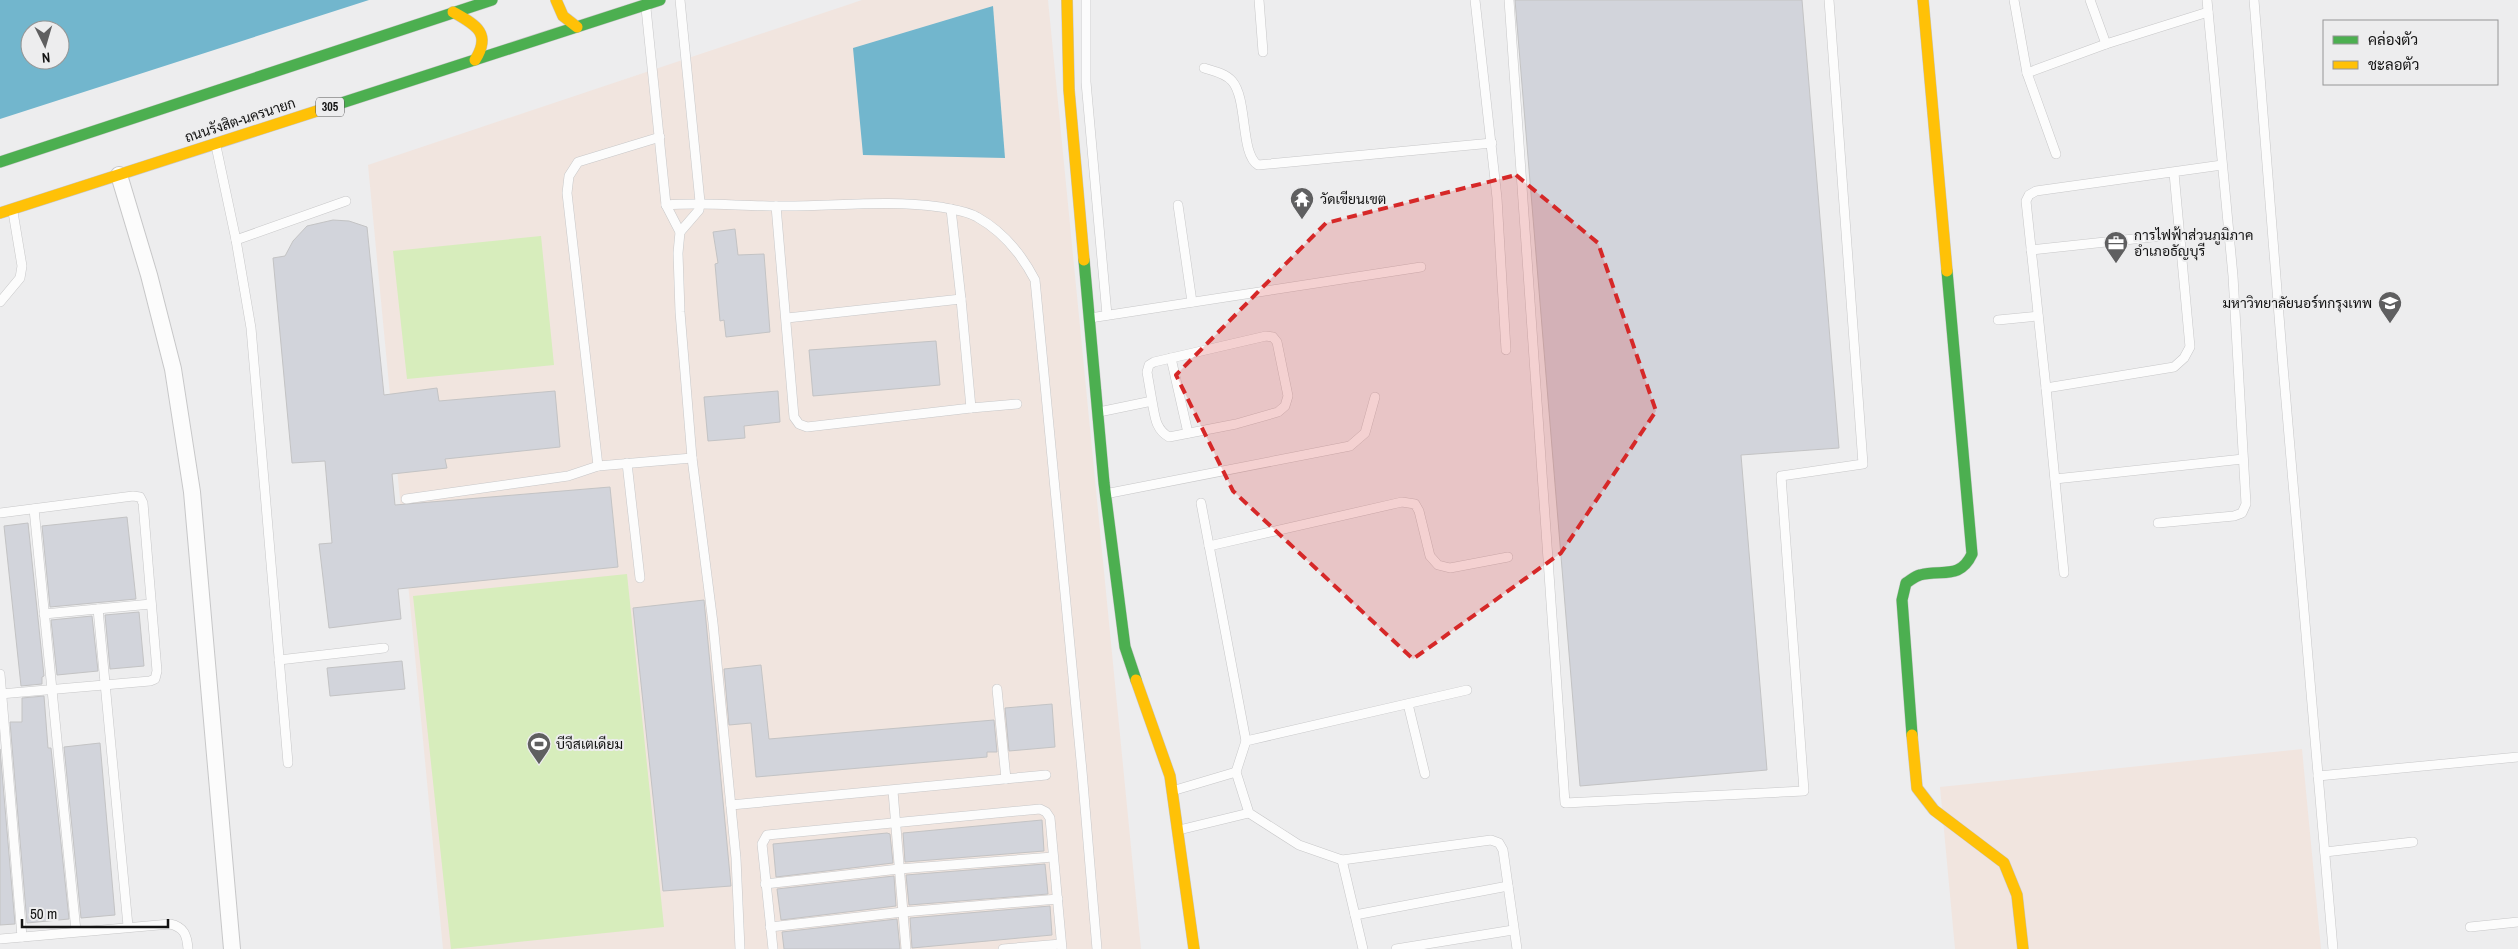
<svg xmlns="http://www.w3.org/2000/svg" width="2518" height="949" viewBox="0 0 2518 949" font-family="'Archivo Narrow',Sarabun,sans-serif">
<rect width="100%" height="100%" fill="#ededee"/>
<!-- industrial -->
<g fill="#f1e5df">
<path d="M862,0H1048L1141,949H443L368,165Z"/>
<path d="M2302,749L2321,949H1955L1940,787Z"/>
</g>
<!-- green -->
<g fill="#d7edbc">
<path d="M541,236L554,365L407,379L393,251Z"/>
<path d="M627,574L664,927L451,949L413,596Z"/>
</g>
<!-- water -->
<g fill="#72b6cd" fill-rule="evenodd">
<path d="M0,0H369L0,119ZM30,30H60V60H30Z"/>
<path d="M993,6L1005,158L863,155L853,48Z"/>
</g>
<!-- building -->
<g fill="#d2d4db" stroke="#c3c3c4">
<path d="M1515,0H1802L1839,448L1741,455L1767,770L1580,786Z"/>
<path d="M333,220L349,221L367,227L384,395L437,388L439,401L555,391L560,447L445,459L447,468L392,474L395,505L610,487L618,567L398,589L401,619L329,628L319,544L332,543L325,461L292,463L273,258L285,256L293,241L307,226Z"/>
<path d="M735,229L738,255L764,254L770,332L726,337L724,320L720,321L715,264L718,263L713,232Z"/>
<path d="M936,341L940,385L813,396L809,350Z"/>
<path d="M778,391L780,422L744,426L745,438L708,441L704,397Z"/>
<path d="M127,517L136,599L50,607L42,526Z"/>
<path d="M28,523L44,676L42,677V684L21,686L4,526Z"/>
<path d="M704,600L731,886L663,891L633,608Z"/>
<path d="M139,612L144,666L110,669L105,615Z"/>
<path d="M92,616L98,671L57,675L51,620Z"/>
<path d="M402,661L405,689L330,696L327,668Z"/>
<path d="M761,665L769,739L994,720L997,752H987V757L756,777L751,723L729,725L724,669Z"/>
<path d="M44,696L48,748H51L69,919L27,923L10,722H22V698Z"/>
<path d="M1052,704L1055,747L1009,751L1005,708Z"/>
<path d="M100,743L115,915L81,918L64,747Z"/>
<path d="M0,749L15,924L0,925Z"/>
<path d="M1042,820L1044,851L905,862L903,833Z"/>
<path d="M887,833L890,834L893,863L776,877L773,844Z"/>
<path d="M1045,864L1048,894L909,905L906,875Z"/>
<path d="M894,876L896,906L781,920L777,889Z"/>
<path d="M1050,906L1052,935L912,948L910,918Z"/>
<path d="M897,919L900,949H784L782,932Z"/>
</g>
<g fill="none" stroke-linecap="round" stroke-linejoin="round">
<!-- lane casing -->
<g stroke="#c7c7c8" stroke-width="10">
<g id="lane">
<path d="M1086,0V82L1107,315"/>
<path d="M1259,0L1263,52"/>
<path d="M1475,0L1497,198L1506,350"/>
<path d="M1509,0L1565,803L1804,791L1781,476L1863,464L1829,0"/>
<path d="M2014,0L2027,73L2056,154"/>
<path d="M2090,0L2106,44L2208,12"/>
<path d="M2254,0L2283,366L2333,949"/>
<path d="M646,8L666,205L680,232L678,253L680,312L692,458L713,623L736,858L740,949"/>
<path d="M1204,68C1213,71 1225,73 1232,81C1248,99 1240,154 1258,165L1492,143"/>
<path d="M2027,73L2106,44"/>
<path d="M216,146L236,240L251,328L288,763"/>
<path d="M2174,173L2190,347L2184,358L2174,367L2046,388L2026,201L2029,195L2036,191L2222,165"/>
<path d="M666,205C705,202 738,206 776,206C832,207 885,199 940,207C951,209 967,211 977,217C1002,231 1022,255 1035,280L1082,771L1097,949"/>
<path d="M1178,205L1192,302"/>
<path d="M776,206L794,417L799,424L807,427L971,408L961,299"/>
<path d="M680,232L699,210L700,202L680,0"/>
<path d="M236,240L346,201"/>
<path d="M2031,250L2180,234"/>
<path d="M0,302L20,278L22,266L13,212"/>
<path d="M787,318L961,299L951,209"/>
<path d="M1090,318L1421,267"/>
<path d="M1998,320L2038,316"/>
<path d="M1171,358L1188,433"/>
<path d="M2046,388L2064,573"/>
<path d="M971,408L1017,404"/>
<path d="M1099,412L1152,401L1147,372L1149,365L1154,362L1266,336L1273,337L1277,342L1288,396L1285,406L1278,412L1236,424L1169,437C1155,429 1155,416 1152,401"/>
<path d="M627,463L640,578"/>
<path d="M598,466L692,458"/>
<path d="M2055,479L2243,459"/>
<path d="M1105,494L1350,446L1365,433L1375,397"/>
<path d="M406,499L568,476L598,466L567,193L569,176L578,162L660,137"/>
<path d="M1201,503L1246,741"/>
<path d="M34,509L76,931"/>
<path d="M0,513L133,496L140,497L143,503L157,671L155,679L150,681L0,694"/>
<path d="M2158,523L2234,516L2242,513L2246,504L2233,276L2207,0"/>
<path d="M1209,546L1402,502L1415,504L1419,511L1430,556L1438,565L1450,568L1508,557"/>
<path d="M98,609L128,926"/>
<path d="M44,614L151,604"/>
<path d="M279,660L384,648"/>
<path d="M0,674L22,937"/>
<path d="M997,689L1006,779"/>
<path d="M1467,690L1246,741L1236,772L1249,813L1299,845L1342,860L1491,840L1499,843L1503,850L1517,949"/>
<path d="M1408,704L1425,774"/>
<path d="M2318,776L2518,757"/>
<path d="M893,791L906,949"/>
<path d="M1172,791L1236,772"/>
<path d="M731,805L1046,775"/>
<path d="M1179,830L1249,813"/>
<path d="M2325,852L2413,842"/>
<path d="M1342,860L1363,949"/>
<path d="M765,884L899,869L1053,857"/>
<path d="M1355,915L1508,886"/>
<path d="M770,927L903,912L1058,899"/>
<path d="M2470,927L2518,922"/>
<path d="M0,939L170,924C184,927 187,935 188,949"/>
<path d="M773,949L762,844L767,835L1040,809L1046,812L1050,818L1062,949"/>
<path d="M1003,949L1061,944"/>
<path d="M1396,949L1513,930"/>
</g>
</g>
<!-- street casing -->
<g stroke="#c7c7c8" stroke-width="18">
<path id="street" d="M119,175L149,275L173,369L192,492L232,949"/>
</g>
<!-- fast casing -->
<g stroke="#c7c7c8" stroke-width="12">
<g id="fast">
<path d="M323,109L660,0"/>
<path d="M0,162L492,0"/>
<path d="M1084,260L1104,483L1125,647L1136,680"/>
<path d="M1912,735L1902,600L1906,583C1911,580 1915,576 1920,575C1942,569 1960,580 1972,554L1947,271"/>
</g>
</g>
<!-- slow casing -->
<g stroke="#c7c7c8" stroke-width="12">
<g id="slow">
<path d="M556,0L563,16L577,27"/>
<path d="M1067,0L1069,90L1084,260"/>
<path d="M1923,0L1947,271"/>
<path d="M453,12C476,25 492,33 475,60"/>
<path d="M0,213L323,109"/>
<path d="M1136,680L1170,776L1194,949"/>
<path d="M1912,735L1917,788L1934,810L2004,863L2017,895L2023,949"/>
</g>
</g>
<!-- lane -->
<use href="#lane" stroke="#fcfcfc" stroke-width="9"/>
<!-- street -->
<use href="#street" stroke="#fcfcfc" stroke-width="16"/>
<!-- fast -->
<use href="#fast" stroke="#4caf50" stroke-width="11"/>
<!-- slow -->
<use href="#slow" stroke="#ffc107" stroke-width="11"/>
</g>
<!-- marked area -->
<path fill="#d62828" fill-opacity="0.2" stroke="#d62828" stroke-width="4" stroke-dasharray="10 6" stroke-linejoin="round" d="M1516,175L1598,243L1656,411L1561,553L1413,659L1233,491L1176,375L1326,223Z"/>
<!-- icons -->
<defs>
<g id="temple-pin" transform="scale(1.25)"><path d="M0 17L-7.5 6A9.5 9.5 0 1 1 7.5 6Z" fill="#5f5f60" stroke="#ededee"/><path d="M0-6L5-2H3V0L6.5 2.5H4V6H1.5V3h-3V6H-4V2.5H-6.5L-3 0V-2H-5Z" fill="#fff"/></g>
<g id="office-pin" transform="scale(1.25)"><path d="M0 17L-7.5 6A9.5 9.5 0 1 1 7.5 6Z" fill="#5f5f60" stroke="#ededee"/><path d="M-6-3h4V-5.5h4V-3h4V5H-6ZM-1-4.5V-3h2v-1.5ZM-6 0V1H6V0Z" fill="#fff"/></g>
<g id="university-pin" transform="scale(1.25)"><path d="M0 17L-7.5 6A9.5 9.5 0 1 1 7.5 6Z" fill="#5f5f60" stroke="#ededee"/><path d="M0-5L7-2L0 1L-7-2ZM-4 1L0 2.5L4 1V4Q0 6-4 4Z" fill="#fff"/></g>
<g id="stadium-pin" transform="scale(1.25)"><path d="M0 17L-7.5 6A9.5 9.5 0 1 1 7.5 6Z" fill="#5f5f60" stroke="#ededee"/><path d="M0-5a6.5 5 0 1 0 0 10a6.5 5 0 1 0 0-10ZM-3.5-1.8h7v3.6h-7Z" fill="#fff"/></g>
</defs>
<g fill-rule="evenodd">
<use href="#temple-pin" x="1302" y="199"/>
<use href="#office-pin" x="2116" y="243"/>
<use href="#university-pin" x="2390" y="303"/>
<use href="#stadium-pin" x="539" y="744"/>
</g>
<g text-anchor="middle" stroke-width="4" stroke-linejoin="round" paint-order="stroke">
<!-- shield labels -->
<rect fill="#ededee" stroke="#545455" stroke-width="1" x="316" y="97.5" width="28" height="19" rx="4"/>
<g font-size="12" font-weight="bold" fill="#131313">
<text x="330" y="111">305</text>
</g>
<!-- street labels -->
<g font-size="14" fill="#131313" stroke="#ededee">
<text transform="translate(240 120) rotate(-18)" y="5">ถนนรังสิต-นครนายก</text>
</g>
<!-- poi labels -->
<g font-size="14" fill="#131313" stroke="#ededee" text-anchor="start">
<text x="1320" y="204">วัดเขียนเขต</text>
<text x="2134" y="240">การไฟฟ้าส่วนภูมิภาค<tspan x="2134" dy="16">อำเภอธัญบุรี</tspan></text>
<text x="2372" y="308" text-anchor="end">มหาวิทยาลัยนอร์ทกรุงเทพ</text>
<text x="556" y="749">บีจีสเตเดียม</text>
</g>
</g>
<!-- legend -->
<rect x="2323" y="20" width="175" height="65" fill="#ededee" stroke="#969696"/>
<rect x="2333" y="36" width="25" height="8" fill="#4caf50" stroke="#969696"/>
<text x="2368" y="45" font-size="15" fill="#131313">คล่องตัว</text>
<rect x="2333" y="61" width="25" height="8" fill="#ffc107" stroke="#969696"/>
<text x="2368" y="70" font-size="15" fill="#131313">ชะลอตัว</text>
<!-- north arrow -->
<g transform="translate(45 45) rotate(175)"><circle r="24" fill="#ededee" stroke="#969696"/>
<path d="M0-4L9 19L0 12L-9 19Z" fill="#5f5f60"/>
<text y="-8" font-size="14" font-weight="bold" text-anchor="middle" fill="#131313">N</text>
</g>
<!-- scale -->
<path d="M22 919v8h146v-8" fill="none" stroke="#131313" stroke-width="2.5"/>
<text x="30" y="919" font-size="15" fill="#131313" stroke="#ededee" stroke-width="4" paint-order="stroke">50 m</text>
</svg>
